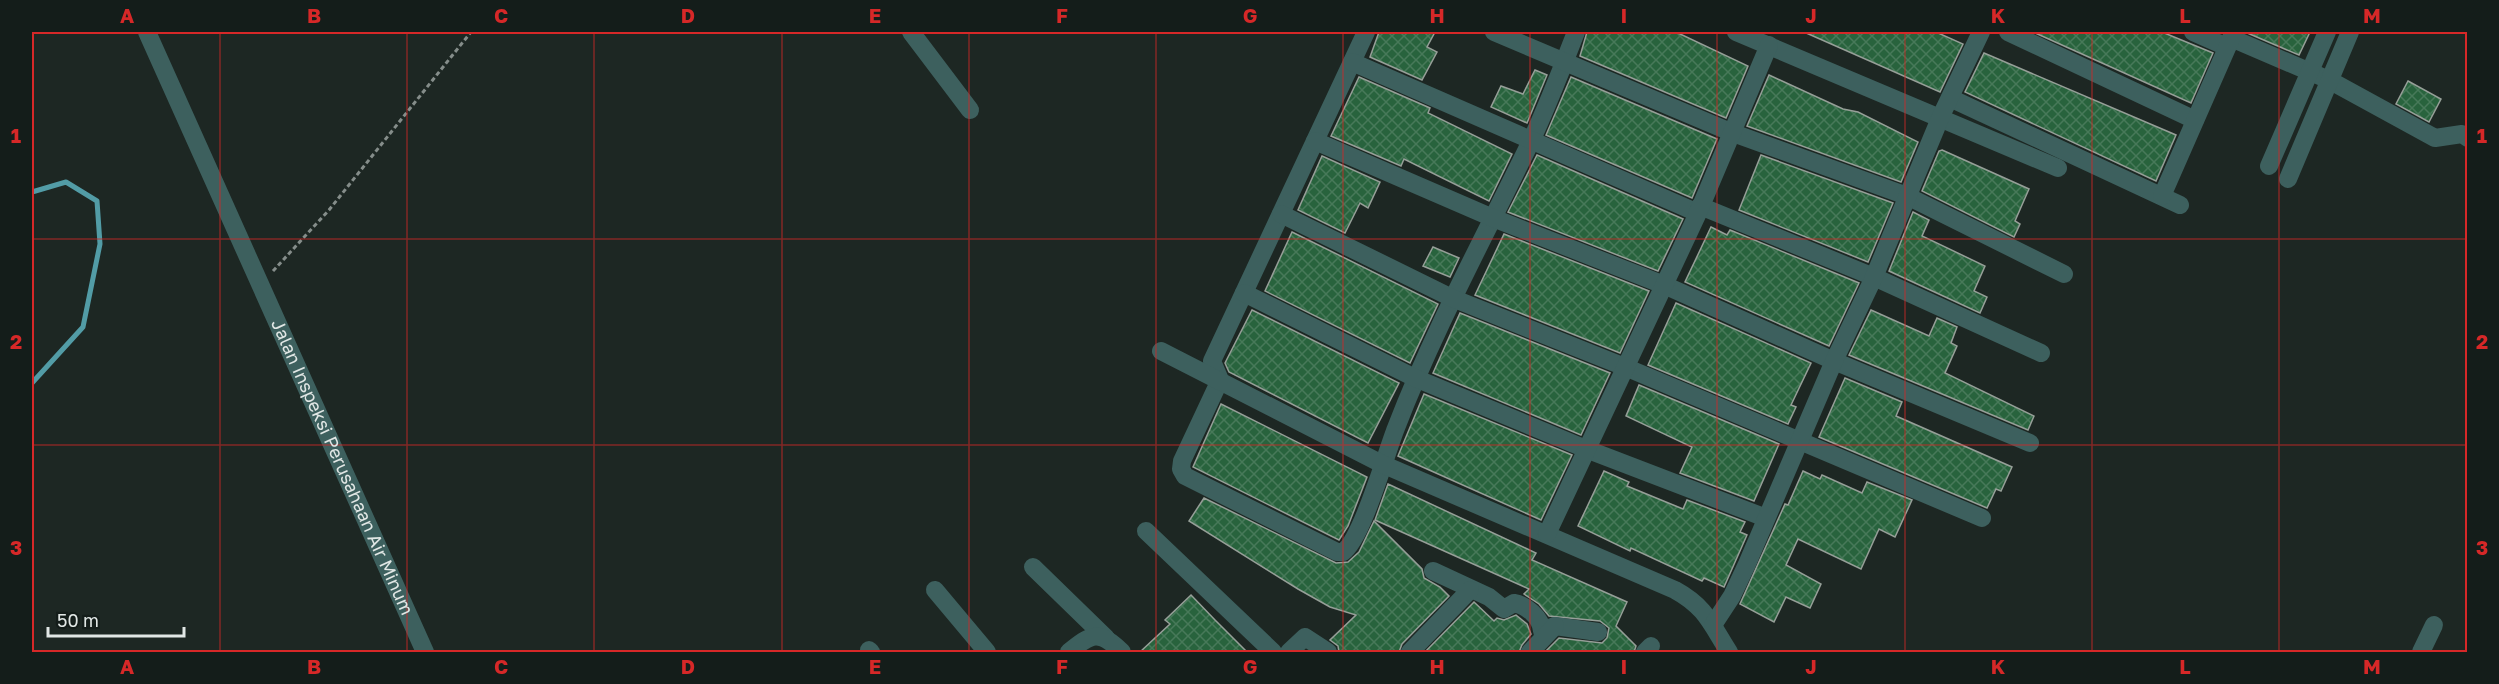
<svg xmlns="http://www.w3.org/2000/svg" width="2499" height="684" viewBox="0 0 2499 684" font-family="'Golos Text',sans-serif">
<defs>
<pattern id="building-cross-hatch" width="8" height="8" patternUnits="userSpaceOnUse" patternTransform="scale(1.5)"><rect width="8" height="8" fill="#28633d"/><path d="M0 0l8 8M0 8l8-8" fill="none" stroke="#477959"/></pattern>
</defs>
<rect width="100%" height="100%" fill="#1d2723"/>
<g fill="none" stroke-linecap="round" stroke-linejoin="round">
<!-- stream -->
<path stroke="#529ca6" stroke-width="5" d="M32,192L66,182L97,201L100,244L83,327L32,383"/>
</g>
<!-- building -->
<g fill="url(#building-cross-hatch)" stroke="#969f98" stroke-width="1.5">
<path d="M1379,32H1435L1427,47L1437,52L1422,80L1370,57Z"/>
<path d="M1587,32H1676L1748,66L1726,118L1580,56Z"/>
<path d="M1804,32H1936L1963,44L1940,92Z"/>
<path d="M2033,32H2162L2213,53L2191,103Z"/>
<path d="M2245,32H2310L2299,55Z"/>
<path d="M1984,53L2176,135L2156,181L1965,92Z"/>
<path d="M1535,70L1547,75L1527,123L1491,107L1501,86L1523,94Z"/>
<path d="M1769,75L1843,109L1858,112L1918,142L1901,182L1747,126Z"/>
<path d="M1359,77L1430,108L1428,113L1512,154L1489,201L1404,159L1401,166L1331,136Z"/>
<path d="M1571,77L1717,139L1692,198L1546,135Z"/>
<path d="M2408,81L2441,99L2429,122L2396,104Z"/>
<path d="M1942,150L2029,189L2015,221L2020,224L2014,237L1922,191L1939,151Z"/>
<path d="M1537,155L1683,219L1658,271L1508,212Z"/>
<path d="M1761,155L1893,203L1868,262L1739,210Z"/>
<path d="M1322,156L1380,182L1368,208L1360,203L1345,233L1298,210Z"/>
<path d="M1913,212L1929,220L1922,236L1985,266L1974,291L1987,297L1980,313L1889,271Z"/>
<path d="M1711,227L1727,235L1730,230L1859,283L1829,346L1685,282Z"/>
<path d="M1292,232L1438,304L1410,363L1265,291Z"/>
<path d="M1504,234L1649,291L1620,353L1475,295Z"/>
<path d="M1433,247L1459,258L1450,277L1423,266Z"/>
<path d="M1676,303L1811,363L1791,405L1796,407L1788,424L1648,365Z"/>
<path d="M1252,310L1399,383L1368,443L1229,372L1225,363Z"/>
<path d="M1871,310L1929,336L1937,318L1957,327L1951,343L1957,346L1945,373L2034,416L2028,430L1849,355Z"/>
<path d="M1460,313L1610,373L1581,435L1433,373Z"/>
<path d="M1845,378L1902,402L1896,416L2012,467L2001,491L1996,489L1987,508L1819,437Z"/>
<path d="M1639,385L1779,444L1754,501L1680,473L1692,447L1626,416Z"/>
<path d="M1424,394L1572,455L1541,520L1398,456Z"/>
<path d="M1221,404L1367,477L1348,526L1339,540L1193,467Z"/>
<path d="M1604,471L1629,482L1627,486L1683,509L1687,500L1745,522L1740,532L1747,535L1724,587L1704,578L1702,581L1631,548L1630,551L1578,526Z"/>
<path d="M1803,471L1820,479L1822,475L1862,493L1867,482L1912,500L1895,537L1879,529L1861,569L1798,539L1786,565L1821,584L1810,608L1786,597L1774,622L1740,604L1785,504L1788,505Z"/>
<path d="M1388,484L1536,553L1532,560L1627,602L1616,626L1636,646L1634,652H1545L1559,638L1602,643L1607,638L1609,628L1600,621L1549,616L1539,604L1524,594L1529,589L1375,520Z"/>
<path d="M1204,498L1336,563L1348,562L1359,552L1374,521L1422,569L1424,578L1440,587L1449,596L1402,644L1399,652H1339L1338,646L1330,640L1356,615L1330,607L1298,589L1189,521Z"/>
<path d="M1191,595L1215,620L1247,652H1140L1170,624L1165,620Z"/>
<path d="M1474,602L1494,621L1497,618L1504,620L1516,615L1527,624L1531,634L1522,645L1519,652H1425Z"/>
</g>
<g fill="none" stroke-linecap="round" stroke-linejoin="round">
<!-- path -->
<path stroke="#858d8a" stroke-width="3" stroke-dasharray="4.5 3" stroke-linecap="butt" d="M273,271L329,210L471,32"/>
<!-- minor -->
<g stroke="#3d605e" stroke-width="18">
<path id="s1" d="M147,32L425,652"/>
<path d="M911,32L970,110"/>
<path d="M1366,32L1212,361L1220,380L1182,461L1181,469L1185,476L1337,552H1343C1362,539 1386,453 1396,428C1434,329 1485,236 1531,141C1548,105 1562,68 1576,32"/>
<path d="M1494,32L1733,133L1907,196L2064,274"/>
<path d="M1736,32L2058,168"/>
<path d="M2008,32L2195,120"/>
<path d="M2193,32L2227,47"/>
<path d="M2231,38L2329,80L2435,138L2462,134L2468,138"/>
<path d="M1352,62L1698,213"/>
<path d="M1950,98L2180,205"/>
<path d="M1315,141L1493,218L1664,285L1834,361L2030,443"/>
<path d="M2269,166L2327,32"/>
<path d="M2288,179L2350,32"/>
<path d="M2162,196L2234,32"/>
<path d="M1700,206L1874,277L2041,353"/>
<path d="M1281,214L1452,298L1625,367L1982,518"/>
<path d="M1244,293L1415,378L1586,449L1766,518"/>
<path d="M1161,351L1382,464L1675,590C1706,607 1711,624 1729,652"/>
<path d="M1146,531L1273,652"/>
<path d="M1547,534L1698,213L1769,45"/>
<path d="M1033,567L1106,638"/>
<path d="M1433,571L1489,597L1504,609L1514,603C1526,605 1541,617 1542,631L1555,626L1598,632"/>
<path d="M935,590L987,652"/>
<path d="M1713,625L1732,596L1747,564L1834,361L1874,277L1941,116L1981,32"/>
<path d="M869,650L871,652"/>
<path d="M1069,652C1092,633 1099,630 1122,652"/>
<path d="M1289,652L1305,637L1328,652"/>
<path d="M1410,652L1470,590"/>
<path d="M1530,652L1555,626"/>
<path d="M1645,652L1651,646"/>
<path d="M2421,652L2434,625"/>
</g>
</g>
<!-- grid -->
<path fill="none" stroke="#d62828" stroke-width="1.5" stroke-opacity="0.55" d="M220,32V652M407,32V652M594,32V652M782,32V652M969,32V652M1156,32V652M1343,32V652M1530,32V652M1717,32V652M1905,32V652M2092,32V652M2279,32V652M32,239H2468M32,445H2468"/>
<g text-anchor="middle" stroke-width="5" stroke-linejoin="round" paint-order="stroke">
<!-- street labels -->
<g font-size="18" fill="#e1e7e5" stroke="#141d1a">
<text dy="6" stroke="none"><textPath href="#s1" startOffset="477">Jalan Inspeksi Perusahaan Air Minum</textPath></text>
</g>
</g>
<!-- border -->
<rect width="2499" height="684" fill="none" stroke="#141d1a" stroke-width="66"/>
<!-- scale -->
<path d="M48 627v9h136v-9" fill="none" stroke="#e1e7e5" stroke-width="3"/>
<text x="57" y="627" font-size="18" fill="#e1e7e5" stroke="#141d1a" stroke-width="4.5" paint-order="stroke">50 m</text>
<rect x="33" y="33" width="2433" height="618" fill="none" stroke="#d62828" stroke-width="2"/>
<g font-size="20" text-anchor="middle" font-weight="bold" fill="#d62828">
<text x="127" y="23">A</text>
<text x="314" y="23">B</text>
<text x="501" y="23">C</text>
<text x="688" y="23">D</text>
<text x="875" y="23">E</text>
<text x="1062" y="23">F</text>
<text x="1250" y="23">G</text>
<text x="1437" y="23">H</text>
<text x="1624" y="23">I</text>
<text x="1811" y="23">J</text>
<text x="1998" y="23">K</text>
<text x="2185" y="23">L</text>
<text x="2372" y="23">M</text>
<text x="16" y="143">1</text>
<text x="2482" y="143">1</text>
<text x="16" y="349">2</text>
<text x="2482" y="349">2</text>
<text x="16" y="555">3</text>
<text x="2482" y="555">3</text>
<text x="127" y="674">A</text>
<text x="314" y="674">B</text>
<text x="501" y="674">C</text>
<text x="688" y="674">D</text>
<text x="875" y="674">E</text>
<text x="1062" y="674">F</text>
<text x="1250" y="674">G</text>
<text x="1437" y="674">H</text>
<text x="1624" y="674">I</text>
<text x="1811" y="674">J</text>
<text x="1998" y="674">K</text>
<text x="2185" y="674">L</text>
<text x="2372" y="674">M</text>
</g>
</svg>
